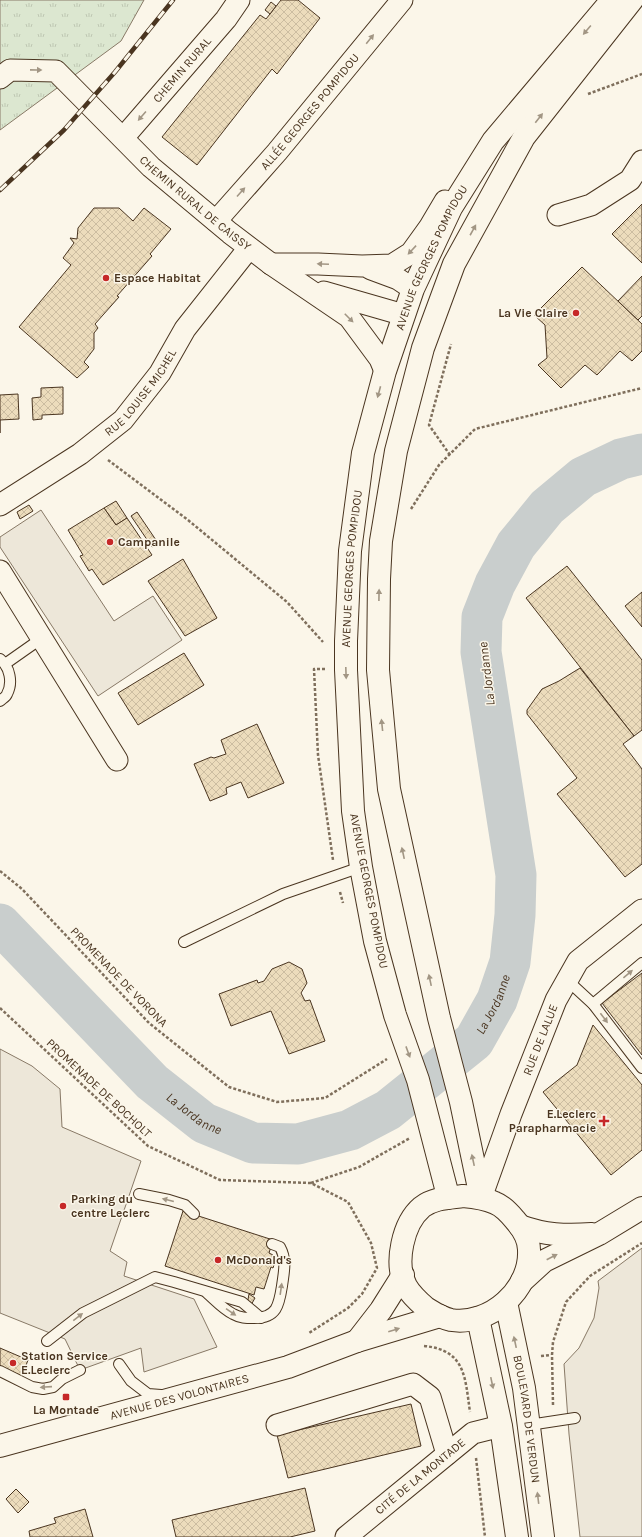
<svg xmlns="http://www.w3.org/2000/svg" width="642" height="1537" viewBox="0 0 642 1537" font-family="Karla,sans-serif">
<defs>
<pattern id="grass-tufts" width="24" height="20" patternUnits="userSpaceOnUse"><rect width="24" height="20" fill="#dce7d0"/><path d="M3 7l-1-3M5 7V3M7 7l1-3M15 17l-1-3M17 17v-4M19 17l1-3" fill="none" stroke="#bec7b2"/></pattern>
<pattern id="building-cross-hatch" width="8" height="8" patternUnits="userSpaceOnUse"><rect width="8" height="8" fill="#ecdcbc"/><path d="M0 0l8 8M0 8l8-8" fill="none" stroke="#ccbda1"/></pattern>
</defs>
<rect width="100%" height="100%" fill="#fbf6e9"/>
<!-- grass -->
<path fill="url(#grass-tufts)" stroke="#887966" d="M0,0H144L121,41L0,130Z"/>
<!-- parking -->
<g fill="#ede7d9" stroke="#887966">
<path d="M41,510L114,621L153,596L182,640L98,696L0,547V537Z"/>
<path d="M0,1049L32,1066L60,1089L62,1127L141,1161L110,1251L127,1262L124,1276L194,1299L217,1347L144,1372L141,1348L80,1370L65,1339L0,1313Z"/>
<path d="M642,1248V1537H580L569,1434L564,1364L579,1348L594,1318L599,1288L598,1281Z"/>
</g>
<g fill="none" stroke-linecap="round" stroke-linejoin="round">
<!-- river -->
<path stroke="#c9cecd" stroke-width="41" id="s1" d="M0,924L152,1082L204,1123L253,1143L298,1144L350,1130L388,1110L474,1041L497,1000L510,962L515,915L516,875L481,652L482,617L495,584L516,545L547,507L583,477L621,459L642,454"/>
</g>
<!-- building -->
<g fill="url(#building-cross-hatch)" stroke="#4a3520">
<path d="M281,0H298L320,18L277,74L272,69L197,165L162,137L260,15L266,19Z"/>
<path d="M271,2L276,6L270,14L265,10Z"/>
<path d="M642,204V263L612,234Z"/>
<path d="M94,208H119L133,221L144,208L171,229L150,254L152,256L117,296L119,297L95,324L98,328L94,333V349L84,362L89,367L77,378L19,327L71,265L63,258L74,243L70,238L77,239L78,228Z"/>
<path d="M582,267L642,324V351L632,361L620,351L597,375L585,365L561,388L538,365L547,358L545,325L534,315Z"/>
<path d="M642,276V316L638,320L618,301Z"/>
<path d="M63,387V414L42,415V419L33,420L32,398L41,397V388Z"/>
<path d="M18,394L19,419L0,420V433V395Z"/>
<path d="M116,501L127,518L116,525L104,508Z"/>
<path d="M29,505L33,511L20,519L17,512Z"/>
<path d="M104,508L116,525L127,518L152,555L103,585L92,569L89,571L80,556L83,555L68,530Z"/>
<path d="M137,512L158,543L152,547L131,516Z"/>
<path d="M183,559L217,618L185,636L148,581Z"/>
<path d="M567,566L642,660V730L634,736L526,598Z"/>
<path d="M642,592V627L625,606Z"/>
<path d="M184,653L204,685L138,725L118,693Z"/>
<path d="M580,668L634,736L623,744L642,769V864L625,877L557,794L577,778L527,714V710L542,689L559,681Z"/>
<path d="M257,724L284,783L248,798L241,782L226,788L227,794L210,801L194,764L211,757L214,758L226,754L221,740Z"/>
<path d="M289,962L302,969L307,983L301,993L305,1001L310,1000L325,1041L289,1054L271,1011L231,1026L219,994L257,980L258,983L264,981L272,969Z"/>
<path d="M642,973V1055L602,1003Z"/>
<path d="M593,1025L642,1085V1150L611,1175L543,1092L577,1065Z"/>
<path d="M183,1211L273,1240L269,1253L273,1255L271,1261L275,1262L273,1268L271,1267L264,1289L256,1287L254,1295L165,1266Z"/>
<path d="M249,1294L255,1298L251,1305H247Z"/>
<path d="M0,1348L28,1360L22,1376L0,1367Z"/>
<path d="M411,1404L421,1446L288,1478L277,1435Z"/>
<path d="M305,1488L315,1531L290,1537H176L172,1520Z"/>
<path d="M16,1489L29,1502L18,1513L6,1499Z"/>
<path d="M85,1509L93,1537H30L29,1531L56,1523L54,1518Z"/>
</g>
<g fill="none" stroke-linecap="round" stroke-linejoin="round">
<!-- lane casing -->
<g stroke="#4a3520" stroke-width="12">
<g id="lane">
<path d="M0,659C10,667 13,683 7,694C6,697 2,699 0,701"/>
<path d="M5,664L42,638"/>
<path d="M184,942L283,894L361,867"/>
<path d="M567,980L593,1004L642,1068"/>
<path d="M593,1004L642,963"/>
<path d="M139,1194L169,1200L185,1205L194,1214"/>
<path d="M207,1293C215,1300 223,1309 233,1314C240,1318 246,1318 254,1318C277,1318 279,1305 282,1286C284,1271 287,1260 280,1247L272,1244"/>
<path d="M47,1341L83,1313L155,1277L174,1282L242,1302L261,1318"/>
<path d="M119,1364L131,1381L148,1394L161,1395"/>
<path d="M0,1371L32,1387L43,1389L53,1387L62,1379L80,1370"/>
<path d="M529,1425L575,1418"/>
</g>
</g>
<!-- street casing -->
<g stroke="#4a3520" stroke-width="23">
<g id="street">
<path id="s2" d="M0,78L10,70L56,71L151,167L230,233L271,264L349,317L380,359L385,371"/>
<path id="s3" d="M123,138L226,19L239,0"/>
<path d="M558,215L591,205L630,180L642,161"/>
<path id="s4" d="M216,221L277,152L402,0"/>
<path d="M271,264H318L362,266L392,265L411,253L429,228L445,201"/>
<path d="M371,269L398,279L413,289"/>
<path d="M324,292L404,315"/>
<path id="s5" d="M0,505L80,454L123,420L160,373L185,329L249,248"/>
<path d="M0,571L117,760"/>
<path id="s6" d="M481,1198L511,1114L556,1000L578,961L642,910"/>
<path d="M277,1425L413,1384L430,1397L447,1454"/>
<path id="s7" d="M346,1537L473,1433L501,1426"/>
</g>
</g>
<!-- secondary casing -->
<g stroke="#4a3520" stroke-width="24">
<g id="secondary">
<path d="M520,1226C545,1235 565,1236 592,1234"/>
<path d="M522,1281L544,1261L599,1234L642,1208"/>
<path d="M357,1341L381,1310L403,1275"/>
<path id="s8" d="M0,1446L288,1367L357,1341L440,1316"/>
</g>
</g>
<!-- primary casing -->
<g stroke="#4a3520" stroke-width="24">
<g id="primary">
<path d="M463,1196C474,1197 485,1198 495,1203C503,1206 510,1214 515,1220C522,1228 529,1239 529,1250C531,1290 490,1326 451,1320C441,1318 434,1313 426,1308C419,1302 411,1295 406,1286C394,1263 403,1223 422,1207C434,1198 449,1198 463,1196Z"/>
<path id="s9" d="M447,1198V1192L440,1165L418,1080L395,1015L375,941L361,867L353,811L346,670V641L350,551L363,453L385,371L413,289L451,208L493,141L612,0"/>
<path d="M481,1198L461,1102L439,1018L389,789L378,670L379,579L381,541L396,451L423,348L454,264L524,137L632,0"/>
<path id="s10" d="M506,1302L524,1388L543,1537"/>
<path d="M478,1318L501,1426L517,1537"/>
</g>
</g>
<!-- path -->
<g stroke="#7f6f5c" stroke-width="2.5" stroke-dasharray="3 2" stroke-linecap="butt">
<path d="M588,94L642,74"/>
<path d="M450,455L429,425L451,344"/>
<path d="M108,460L188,520L287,602L323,642"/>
<path d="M411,509L439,465L475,429L642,388"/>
<path d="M325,669H314L318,755L333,860"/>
<path d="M0,871L22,889L149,1023L229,1087L277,1102L325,1098L387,1059"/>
<path d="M340,892L343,903"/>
<path d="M0,1008L148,1146L220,1180L311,1183L348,1202L371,1243L377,1268L362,1294L348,1308L309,1333"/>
<path d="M311,1183L359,1167L410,1138"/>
<path d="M424,1346C466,1350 465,1378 470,1412"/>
<path d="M541,1356L551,1355"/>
<path d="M553,1405L552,1355L553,1342L566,1302L590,1276L642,1243"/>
<path d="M476,1458L485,1537"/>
</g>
<!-- lane -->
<use href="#lane" stroke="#fbf6e9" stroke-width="10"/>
<!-- street -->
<use href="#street" stroke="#fbf6e9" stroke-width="21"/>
<!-- secondary -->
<use href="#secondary" stroke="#fbf6e9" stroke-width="22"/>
<!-- primary -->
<use href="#primary" stroke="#fbf6e9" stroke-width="22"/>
<!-- rail casing -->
<g stroke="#4a3520" stroke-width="4.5">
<path id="rail" d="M0,190L64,130L115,72L173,0"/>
</g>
<!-- rail -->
<use href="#rail" stroke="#fbf6e9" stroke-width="3" stroke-dasharray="9" stroke-linecap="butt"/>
</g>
<!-- one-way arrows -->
<defs><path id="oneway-solid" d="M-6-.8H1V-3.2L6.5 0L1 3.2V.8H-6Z"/></defs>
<g fill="#a29684">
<use href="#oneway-solid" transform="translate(587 30) rotate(130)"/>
<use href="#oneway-solid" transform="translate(370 39) rotate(-51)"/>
<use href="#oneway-solid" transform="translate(36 70) rotate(1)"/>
<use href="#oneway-solid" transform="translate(142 116) rotate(131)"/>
<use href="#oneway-solid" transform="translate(539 118) rotate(-52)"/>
<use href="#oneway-solid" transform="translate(241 192) rotate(-48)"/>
<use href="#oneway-solid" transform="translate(473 230) rotate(-61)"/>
<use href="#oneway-solid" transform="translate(412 250) rotate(133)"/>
<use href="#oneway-solid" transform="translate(323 264) rotate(-177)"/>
<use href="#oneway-solid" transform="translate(349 318) rotate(45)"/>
<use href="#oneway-solid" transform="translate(379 392) rotate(105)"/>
<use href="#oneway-solid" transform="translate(379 595) rotate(-89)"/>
<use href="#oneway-solid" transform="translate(346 673) rotate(88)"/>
<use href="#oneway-solid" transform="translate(382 725) rotate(-96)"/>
<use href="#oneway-solid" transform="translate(403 853) rotate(-102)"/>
<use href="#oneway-solid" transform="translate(628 974) rotate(-40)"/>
<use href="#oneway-solid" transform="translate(430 980) rotate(-102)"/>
<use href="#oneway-solid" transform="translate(604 1018) rotate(53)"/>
<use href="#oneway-solid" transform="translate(408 1052) rotate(70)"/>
<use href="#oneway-solid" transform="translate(473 1160) rotate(-102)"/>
<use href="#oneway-solid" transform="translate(168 1200) rotate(-166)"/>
<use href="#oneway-solid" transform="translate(552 1257) rotate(-27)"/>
<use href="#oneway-solid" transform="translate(281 1289) rotate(-82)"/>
<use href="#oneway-solid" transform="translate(231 1312) rotate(34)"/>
<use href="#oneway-solid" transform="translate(78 1317) rotate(-38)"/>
<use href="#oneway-solid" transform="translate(394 1330) rotate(-17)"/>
<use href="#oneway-solid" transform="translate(515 1342) rotate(-102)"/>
<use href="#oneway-solid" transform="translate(492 1383) rotate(78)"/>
<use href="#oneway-solid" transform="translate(46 1387) rotate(176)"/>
<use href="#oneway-solid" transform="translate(538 1498) rotate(-97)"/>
</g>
<!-- markers -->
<g fill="#c62828" stroke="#fbf6e9" stroke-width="1.5">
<circle cx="106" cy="278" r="4"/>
<circle cx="576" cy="313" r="4"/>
<circle cx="110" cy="542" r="4"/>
<path d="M602 1115h4v4h4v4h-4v4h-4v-4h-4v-4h4z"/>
<circle cx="63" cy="1206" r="4"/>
<circle cx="218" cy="1260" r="4"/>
<circle cx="13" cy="1363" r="4"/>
<rect x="62" y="1393" width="8" height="8" rx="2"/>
</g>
<g text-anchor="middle" stroke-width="3" stroke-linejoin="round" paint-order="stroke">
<!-- street labels -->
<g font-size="12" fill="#4a3520" stroke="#fbf6e9">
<text dy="4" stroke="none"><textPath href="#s3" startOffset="90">CHEMIN RURAL</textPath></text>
<text dy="4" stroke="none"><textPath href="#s4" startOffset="144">ALLÉE GEORGES POMPIDOU</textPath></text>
<text dy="4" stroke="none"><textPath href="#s2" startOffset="251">CHEMIN RURAL DE CAISSY</textPath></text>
<text dy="4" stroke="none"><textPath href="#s9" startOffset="966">AVENUE GEORGES POMPIDOU</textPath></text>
<text dy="4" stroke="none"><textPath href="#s5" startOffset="182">RUE LOUISE MICHEL</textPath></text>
<text dy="4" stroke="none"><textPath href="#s9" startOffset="642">AVENUE GEORGES POMPIDOU</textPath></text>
<text transform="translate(369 891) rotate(79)" y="4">AVENUE GEORGES POMPIDOU</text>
<text transform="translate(119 977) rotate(46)" y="4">PROMENADE DE VORONA</text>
<text dy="4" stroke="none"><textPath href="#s6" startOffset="169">RUE DE LALUE</textPath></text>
<text transform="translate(99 1088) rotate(43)" y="4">PROMENADE DE BOCHOLT</text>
<text dy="4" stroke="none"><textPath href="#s8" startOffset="186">AVENUE DES VOLONTAIRES</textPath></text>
<text dy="4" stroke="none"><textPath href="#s10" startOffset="119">BOULEVARD DE VERDUN</textPath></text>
<text dy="4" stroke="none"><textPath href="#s7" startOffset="96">CITÉ DE LA MONTADE</textPath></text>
</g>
<!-- poi labels -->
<g font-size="12" font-weight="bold" fill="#4a3520" stroke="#fbf6e9" text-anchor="start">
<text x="114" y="282">Espace Habitat</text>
<text x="568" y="317" text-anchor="end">La Vie Claire</text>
<text x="118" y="546">Campanile</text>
<text x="596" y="1118" text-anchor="end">E.Leclerc<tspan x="596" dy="14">Parapharmacie</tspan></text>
<text x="71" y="1203">Parking du<tspan x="71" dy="14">centre Leclerc</tspan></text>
<text x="226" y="1264">McDonald's</text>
<text x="21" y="1360">Station Service<tspan x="21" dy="14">E.Leclerc</tspan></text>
<text x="66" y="1414" text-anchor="middle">La Montade</text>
</g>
<!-- water labels -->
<g font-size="13" font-style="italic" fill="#4a3520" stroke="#fbf6e9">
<text transform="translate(486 674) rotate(-97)" y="5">La Jordanne</text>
<text dy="5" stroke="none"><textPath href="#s1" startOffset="632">La Jordanne</textPath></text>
<text dy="5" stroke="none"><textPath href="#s1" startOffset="272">La Jordanne</textPath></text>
</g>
</g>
</svg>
